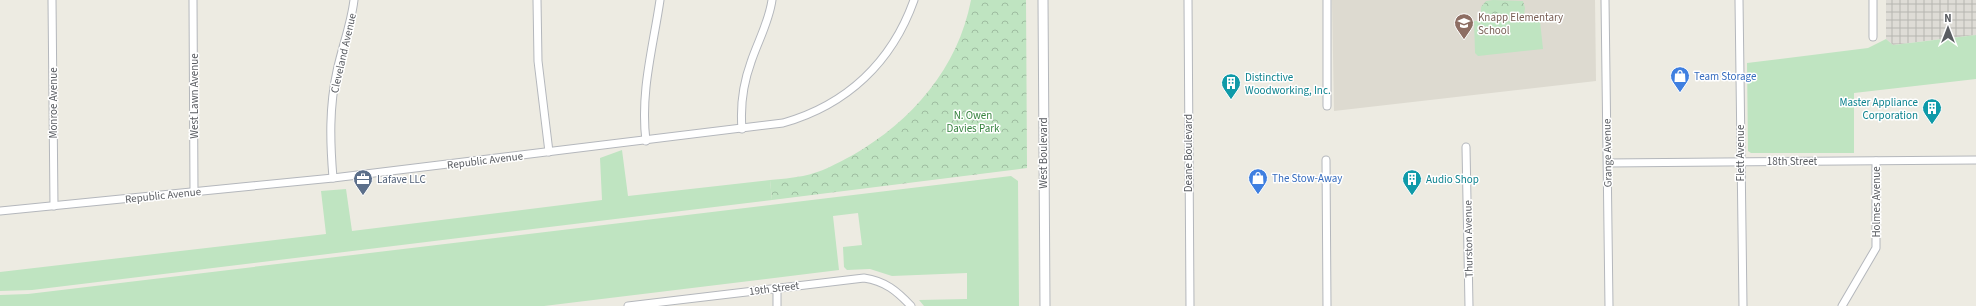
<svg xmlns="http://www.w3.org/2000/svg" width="1976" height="306" viewBox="0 0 1976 306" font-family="'Source Sans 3',sans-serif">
<defs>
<pattern id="industrial-grid" width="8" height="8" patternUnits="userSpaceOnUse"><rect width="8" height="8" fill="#dedcd6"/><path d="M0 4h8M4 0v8" fill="none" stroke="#b7b6b1"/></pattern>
<pattern id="forest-crowns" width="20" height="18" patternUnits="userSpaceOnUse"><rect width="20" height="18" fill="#bfe4c1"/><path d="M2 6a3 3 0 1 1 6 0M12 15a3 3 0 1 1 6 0" fill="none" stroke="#9ebca0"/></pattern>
</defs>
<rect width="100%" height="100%" fill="#edebe2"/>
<!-- industrial -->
<path fill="url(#industrial-grid)" d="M1886,0H1976V35L1893,45L1886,39Z"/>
<!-- education -->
<path fill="#dddad0" d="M1332,0H1595L1596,81L1334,111Z"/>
<!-- grass -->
<g fill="#bfe4c1">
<path d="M1474,21H1540L1543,49L1478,56L1475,53Z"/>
<path d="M1976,35V79L1854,93V153H1751L1748,151L1747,63L1868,48L1886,39L1893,45Z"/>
<path d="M622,150L628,196L770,180L772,200L32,290L0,291V272L326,234L321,191L346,189L352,231L602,200L600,158Z"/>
<path d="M1011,176L1018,181L1019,306H924L919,300L967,299V273L892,276L870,269L847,270L844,267L843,247L862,245L858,213L833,216L839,270L544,306H0V295L28,294Z"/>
</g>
<!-- forest -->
<g fill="url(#forest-crowns)">
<path d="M971,0H1026L1027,168L772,200L770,180C781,179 792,178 803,176C820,173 838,163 853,155C912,121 958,68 971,0Z"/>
<path d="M1493,0L1523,1L1525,8L1524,15L1513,20L1485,16L1481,14V7L1486,1Z"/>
</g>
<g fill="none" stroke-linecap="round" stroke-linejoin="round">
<!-- minor casing -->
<g stroke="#b4b7bc" stroke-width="9">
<g id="minor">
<path d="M52,0L54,206"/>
<path d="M193,0L194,192"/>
<path d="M537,0L538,61L549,152"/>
<path d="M1188,0L1190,306"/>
<path d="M1605,0L1609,306"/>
<path d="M1739,0L1743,306"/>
<path d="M1873,0V37"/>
<path d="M1327,106V0"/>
<path d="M742,129C740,105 743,84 751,62C758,41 769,22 772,0"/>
<path d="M646,141C640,92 653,48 660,0"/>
<path d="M1466,147L1469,306"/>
<path d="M1326,160L1327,306"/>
<path d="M1608,163L1976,160"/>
<path d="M333,178C330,142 329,107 337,71C342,47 351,25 354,0"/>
<path d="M0,211L333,178L783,123C847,105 892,62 914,0"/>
<path d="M777,288V306"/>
<path d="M628,306L864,278C885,281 897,291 911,306"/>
<path d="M1842,306L1876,248V161"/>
</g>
</g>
<!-- tertiary casing -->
<g stroke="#b4b7bc" stroke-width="11">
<path id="tertiary" d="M1043,0L1045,306"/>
</g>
<!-- minor -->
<use href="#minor" stroke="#fff" stroke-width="7"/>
<!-- tertiary -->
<use href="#tertiary" stroke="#fff" stroke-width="9"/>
</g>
<!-- icons -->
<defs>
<g id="school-pin" transform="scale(1)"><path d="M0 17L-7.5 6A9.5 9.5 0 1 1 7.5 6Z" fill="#8d6e63" stroke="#fff"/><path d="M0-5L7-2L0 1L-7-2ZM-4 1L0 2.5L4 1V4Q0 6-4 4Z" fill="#fff"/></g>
<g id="shop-pin" transform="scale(1)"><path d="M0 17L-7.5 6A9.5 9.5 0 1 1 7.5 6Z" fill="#3f7fe0" stroke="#fff"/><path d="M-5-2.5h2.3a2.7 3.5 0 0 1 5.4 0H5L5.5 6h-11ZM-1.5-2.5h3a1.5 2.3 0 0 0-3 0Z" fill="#fff"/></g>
<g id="building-pin" transform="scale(1)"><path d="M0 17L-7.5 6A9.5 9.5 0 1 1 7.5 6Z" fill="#0f9aa8" stroke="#fff"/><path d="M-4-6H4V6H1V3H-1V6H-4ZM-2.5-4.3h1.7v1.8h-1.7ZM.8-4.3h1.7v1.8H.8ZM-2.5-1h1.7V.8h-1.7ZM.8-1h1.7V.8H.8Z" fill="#fff"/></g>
<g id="office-pin" transform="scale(1)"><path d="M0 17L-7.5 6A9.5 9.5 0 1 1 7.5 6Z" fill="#5c6f8a" stroke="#fff"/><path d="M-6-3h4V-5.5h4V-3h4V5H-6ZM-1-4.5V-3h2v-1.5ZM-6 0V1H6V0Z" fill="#fff"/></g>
</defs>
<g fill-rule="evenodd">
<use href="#school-pin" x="1464" y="23"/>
<use href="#shop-pin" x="1680" y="76"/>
<use href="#building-pin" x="1231" y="83"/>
<use href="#building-pin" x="1932" y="108"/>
<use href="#shop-pin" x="1258" y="178"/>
<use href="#office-pin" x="363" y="179"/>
<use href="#building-pin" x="1412" y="179"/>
</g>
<g text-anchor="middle" stroke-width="3" stroke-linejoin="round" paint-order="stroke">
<!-- education labels -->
<g font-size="11" fill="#785e54" stroke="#fff" text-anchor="start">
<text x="1478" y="21">Knapp Elementary<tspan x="1478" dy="13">School</tspan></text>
</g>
<!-- street labels -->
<g font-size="11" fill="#5a5d62" stroke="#fff">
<text transform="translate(343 53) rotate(-77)" y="4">Cleveland Avenue</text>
<text transform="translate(194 96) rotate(-90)" y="4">West Lawn Avenue</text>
<text transform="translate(53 103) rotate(-90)" y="4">Monroe Avenue</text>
<text transform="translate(1043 153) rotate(-90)" y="4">West Boulevard</text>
<text transform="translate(1188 153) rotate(-90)" y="4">Deane Boulevard</text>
<text transform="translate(1607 153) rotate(-91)" y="4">Grange Avenue</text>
<text transform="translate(1740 153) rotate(-90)" y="4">Flett Avenue</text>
<text transform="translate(485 160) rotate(-7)" y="4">Republic Avenue</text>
<text x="1792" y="165">18th Street</text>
<text transform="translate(163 195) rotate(-6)" y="4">Republic Avenue</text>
<text transform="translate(1876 202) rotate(-90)" y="4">Holmes Avenue</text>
<text transform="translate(1468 239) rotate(-91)" y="4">Thurston Avenue</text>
<text transform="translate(774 288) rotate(-7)" y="4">19th Street</text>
</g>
<!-- shop labels -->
<g font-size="11" fill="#366cbe" stroke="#fff" text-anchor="start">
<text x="1694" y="80">Team Storage</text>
<text x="1272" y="182">The Stow-Away</text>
</g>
<!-- culture labels -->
<g font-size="11" fill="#0d838f" stroke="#fff" text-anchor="start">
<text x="1245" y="81">Distinctive<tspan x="1245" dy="13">Woodworking, Inc.</tspan></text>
<text x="1918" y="106" text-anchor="end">Master Appliance<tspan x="1918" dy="13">Corporation</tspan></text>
<text x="1426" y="183">Audio Shop</text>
</g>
<!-- park labels -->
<g font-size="11" fill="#388440" stroke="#fff">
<text x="973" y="119">N. Owen<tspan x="973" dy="13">Davies Park</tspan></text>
</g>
<!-- service labels -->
<g font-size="11" fill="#4e5e75" stroke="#fff" text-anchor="start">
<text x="377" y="183">Lafave LLC</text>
</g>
</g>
<!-- north arrow -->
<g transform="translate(1948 28)" stroke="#ffffff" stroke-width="3" paint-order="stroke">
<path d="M0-3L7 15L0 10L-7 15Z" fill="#5a5d62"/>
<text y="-6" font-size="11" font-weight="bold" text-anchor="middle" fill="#5a5d62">N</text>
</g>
</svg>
